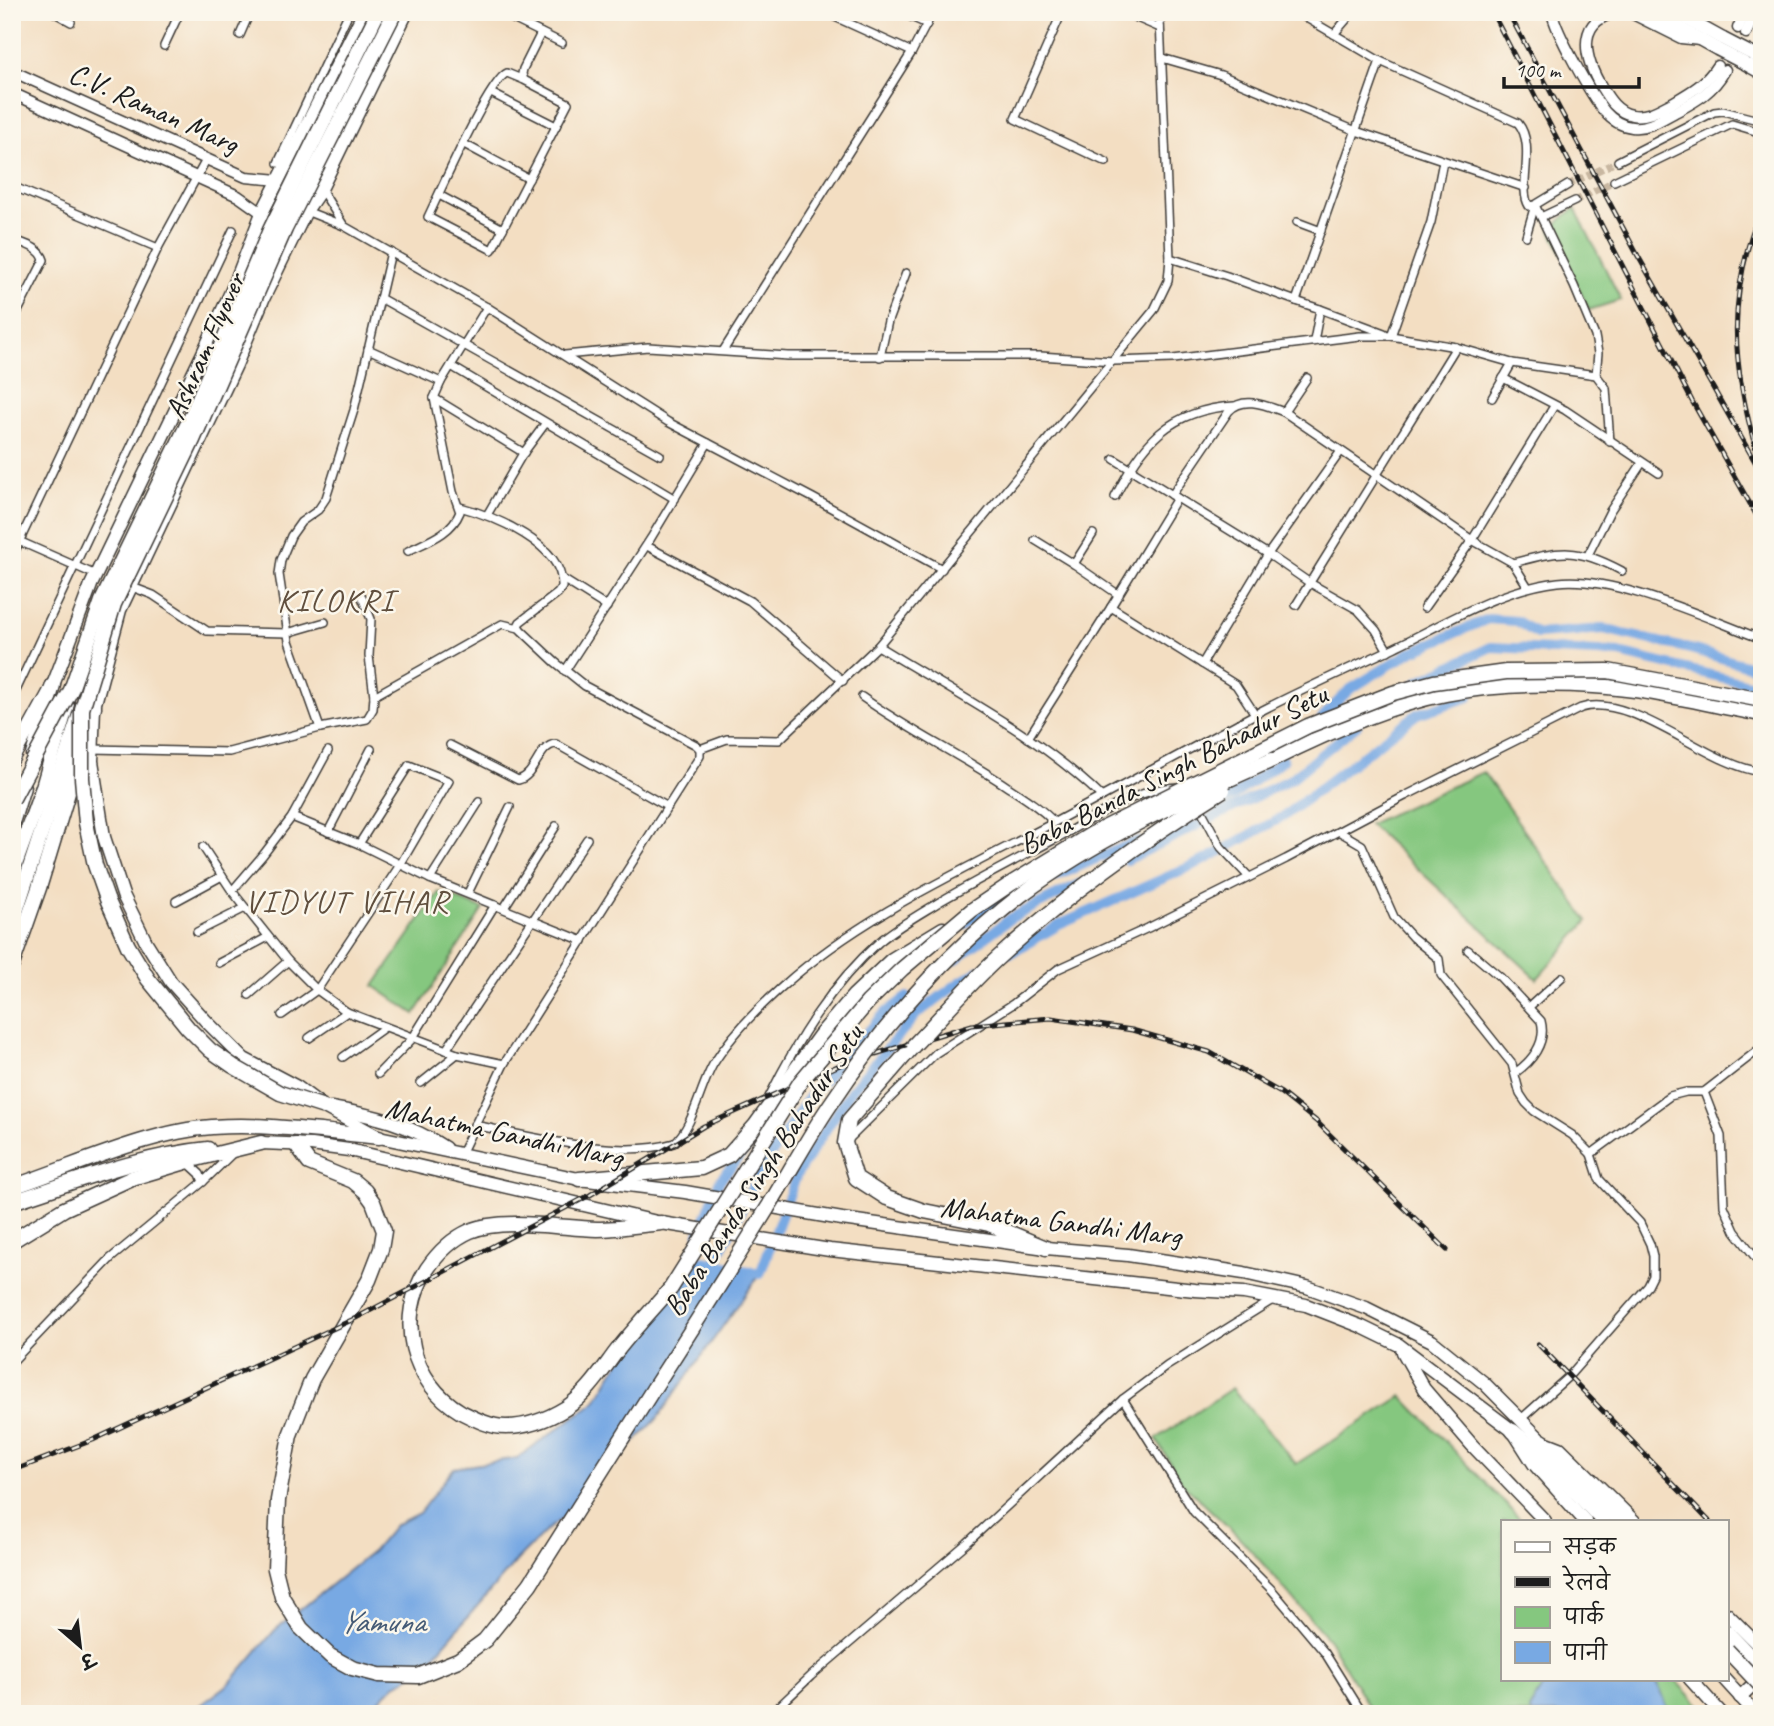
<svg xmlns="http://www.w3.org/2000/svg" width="1774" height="1726" viewBox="0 0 1774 1726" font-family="Caveat,'Playpen Sans Deva',sans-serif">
<rect width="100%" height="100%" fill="#fbf7ec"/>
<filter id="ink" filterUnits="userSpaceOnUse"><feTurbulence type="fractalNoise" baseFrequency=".0143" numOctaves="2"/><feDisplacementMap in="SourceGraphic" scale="14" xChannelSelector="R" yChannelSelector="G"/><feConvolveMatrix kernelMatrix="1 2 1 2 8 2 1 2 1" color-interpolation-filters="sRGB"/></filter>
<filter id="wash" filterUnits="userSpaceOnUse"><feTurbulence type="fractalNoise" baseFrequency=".00686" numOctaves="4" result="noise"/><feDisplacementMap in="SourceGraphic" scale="28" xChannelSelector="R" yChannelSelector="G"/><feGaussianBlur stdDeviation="1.57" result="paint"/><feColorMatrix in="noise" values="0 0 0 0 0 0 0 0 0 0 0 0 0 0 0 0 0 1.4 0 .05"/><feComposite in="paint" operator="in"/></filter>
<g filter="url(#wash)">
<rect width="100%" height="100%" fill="#f3dec2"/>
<!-- green -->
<g fill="#85c77f" stroke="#50724e" stroke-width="2">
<path d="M1575,208L1621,300L1589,310L1550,229Z"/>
<path d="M1483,772L1588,921L1537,979L1369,824Z"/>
<path d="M439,892L483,909L415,1014L374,986Z"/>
<path d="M1232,1388L1296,1464L1402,1396L1522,1521H1503V1679H1675L1708,1714H1373L1329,1640L1243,1541L1182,1483L1156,1439Z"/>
</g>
<!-- water -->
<g fill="#78a9e3" stroke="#4a6280" stroke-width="2">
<path d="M689,1258C714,1262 736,1270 760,1274L656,1420L598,1479L583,1503L548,1529L518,1559L422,1670L395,1685L366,1714H189L229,1684L275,1630L373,1551L395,1525L419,1513L454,1468L517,1458L595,1402L639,1329Z"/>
<path d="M1547,1679H1652C1664,1690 1662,1701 1671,1714H1532L1529,1710Z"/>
</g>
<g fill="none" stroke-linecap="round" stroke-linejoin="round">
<!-- canal -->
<g stroke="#78a9e3" stroke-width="10">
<path d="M1587,677L1628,681"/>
<path d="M1417,682L1491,647L1619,653L1762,687"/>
<path d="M1322,718L1349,690L1411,652L1488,619L1517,621L1537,634L1603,629L1694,650L1762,670"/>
<path d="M1198,812L1233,796L1283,760"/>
<path d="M1127,860L1291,779L1357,725"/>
<path d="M1055,877L1137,841"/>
<path d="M965,924L996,902L1018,893"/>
<path d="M1011,953L1059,925L1205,860L1284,816L1417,714L1469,697"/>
<path d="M955,960L1011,918L1079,884"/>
<path d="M699,1234L720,1180L768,1123"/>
<path d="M692,1258L760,1274L797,1174L851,1091L917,1014L960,982L980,970"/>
<path d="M715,1262L761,1170L808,1098L884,1014L907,997"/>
</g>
</g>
</g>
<g filter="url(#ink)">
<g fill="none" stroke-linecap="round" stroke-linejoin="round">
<!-- street-tunnel -->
<g stroke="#c8b7a1" stroke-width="7" stroke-dasharray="7 3.5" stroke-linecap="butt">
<path d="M1568,185L1618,161"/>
<path d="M1575,201L1614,181"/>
</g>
<!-- street casing -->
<g stroke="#3c3935" stroke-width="10">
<g id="street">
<path d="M53,12L71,22"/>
<path d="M499,12L562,43"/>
<path d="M824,12L912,52"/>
<path d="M900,12L927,24"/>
<path d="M1062,12L1015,119L1106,162"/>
<path d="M1123,12L1160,28"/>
<path d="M1296,12L1380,61L1518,123C1537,146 1517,187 1529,206L1535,205L1526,236"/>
<path d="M1334,34L1353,12"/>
<path d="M240,35L250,12"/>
<path d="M164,46L180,12"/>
<path d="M1162,58L1221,75L1356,131L1526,188"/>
<path d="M524,80L507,73C490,79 439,194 428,217L492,250L568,103L524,80L522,74L523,69L541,33"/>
<path d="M491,93L556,126"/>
<path d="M464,144L529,179"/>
<path d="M1618,161L1714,112L1723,111L1762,121"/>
<path d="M278,163L349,12"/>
<path d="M1614,181L1732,124L1762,133"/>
<path d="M1568,185L1535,205L1574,286L1595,336L1598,353L1596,375"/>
<path d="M12,186L158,248"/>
<path d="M321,189L344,226"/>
<path d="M439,195L503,229"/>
<path d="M306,211L344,226L487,307L668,422L813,498L942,569"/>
<path d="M1541,217L1575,201"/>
<path d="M1297,222L1321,231"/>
<path d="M12,239C24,244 40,247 44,260L12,323"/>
<path d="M1170,258L1227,276L1296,301"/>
<path d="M380,298L660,455"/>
<path d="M1320,309L1384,333"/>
<path d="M1391,336L1431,222L1443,161"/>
<path d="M1314,341L1320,309L1296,301L1380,61"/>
<path d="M368,349L441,382"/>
<path d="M723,351L912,52L933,12"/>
<path d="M565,355L648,347L788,356H1040L1114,361L1173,359L1360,336H1391L1456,347L1512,363L1596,375L1606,388L1610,442"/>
<path d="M880,357L888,321L906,273"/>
<path d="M451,366L675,499"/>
<path d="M1503,378L1565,410L1659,473"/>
<path d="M434,398L524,453"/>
<path d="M1492,398L1512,363"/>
<path d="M1284,412L1307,378"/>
<path d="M1114,459L1268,554L1310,583L1358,610L1376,630L1388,651"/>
<path d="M1172,495L1229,411C1244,395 1267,406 1284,412L1472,540L1513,563L1528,587"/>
<path d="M1115,497C1143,443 1168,410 1234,406"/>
<path d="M460,507C493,516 564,544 562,587L558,593L520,622L518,626L521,630L555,662L585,686L696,745L700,749V756L504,1064L461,1154"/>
<path d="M487,515L522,455L545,424"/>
<path d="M12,538L96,575"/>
<path d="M1035,540L1074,564L1119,595"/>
<path d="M647,546L750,601L843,681"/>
<path d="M408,551C428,541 451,534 460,512L453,492L434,398L441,382L487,307"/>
<path d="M1588,555L1610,511L1642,463"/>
<path d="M12,557L158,248L206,160"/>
<path d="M1513,563C1562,550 1576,547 1622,571"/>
<path d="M1074,564L1093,534"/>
<path d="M561,578L607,607"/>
<path d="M132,587L153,595L207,631L287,633L325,622"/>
<path d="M1296,605L1456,347"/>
<path d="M1111,607L1236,685L1255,714"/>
<path d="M1424,608L1472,540L1554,406"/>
<path d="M878,646C954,693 1038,735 1102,797"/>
<path d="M1202,664L1268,554L1341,451"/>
<path d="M565,671L651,538L708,443"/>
<path d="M374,696L502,624L519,628"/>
<path d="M862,697C907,729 956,753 1002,783C1020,795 1039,806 1054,822"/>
<path d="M12,699L233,230"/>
<path d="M320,728L289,641L279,574L281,560L291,536L301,522L318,510L326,498L354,410L391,252"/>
<path d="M1028,738L1111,607L1177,498"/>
<path d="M450,745L518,780C536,776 538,745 556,744L668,807"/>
<path d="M92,749L229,752L320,728L367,719L373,709L374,696L369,656L371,619L361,595"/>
<path d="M700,749L727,739L779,740L878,646L1154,310L1168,281L1170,258L1160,20L1162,12"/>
<path d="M1198,804L1221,847L1249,877"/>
<path d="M292,817L359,844L430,879L583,941"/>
<path d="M328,832L371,749"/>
<path d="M1340,832L1362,845L1394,917L1412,937L1439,959L1441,975L1512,1064L1520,1094L1526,1103L1534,1111L1572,1135L1591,1154L1599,1179L1640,1223L1650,1244L1653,1256V1276L1648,1286L1569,1376L1521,1419"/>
<path d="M203,847L232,891L288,961L317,990L347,1012L457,1054L504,1064"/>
<path d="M430,879L479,802"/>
<path d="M232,891L263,855L292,817L328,751"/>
<path d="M468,893L510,807"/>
<path d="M176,901L222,876"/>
<path d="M504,908L556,826"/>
<path d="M197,932L245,908"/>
<path d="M1468,950L1500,977L1541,1021C1547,1043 1531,1062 1515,1073"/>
<path d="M219,963L268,937"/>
<path d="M249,995L288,961"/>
<path d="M1529,1007L1562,977"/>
<path d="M282,1015L317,990L400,865L449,781L409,765L359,844"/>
<path d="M309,1038L347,1012"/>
<path d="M1762,1047L1704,1092L1721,1136L1724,1206L1735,1231L1762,1266"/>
<path d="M446,1050L587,839"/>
<path d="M343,1057L385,1027"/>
<path d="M378,1074L412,1039L495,905"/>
<path d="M421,1083L457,1054"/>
<path d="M769,1097C797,1040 831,985 879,942C898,926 920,914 941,901C979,879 1018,859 1057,838C1094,818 1135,788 1178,787"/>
<path d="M474,1125C529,1136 619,1160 674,1143C694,1126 700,1086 714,1063C732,1034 757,1009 783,986C861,916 960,872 1053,823C1121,787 1189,749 1257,713C1301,690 1346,670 1391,649C1444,624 1499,589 1558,582C1614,575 1708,619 1762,639"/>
<path d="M848,1140L936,1053L1013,1004L1058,969L1148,928L1286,859L1405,796L1581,708C1632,692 1708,766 1762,772"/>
<path d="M1591,1154L1670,1096L1686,1092H1704"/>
<path d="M187,1162L200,1174L203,1182"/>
<path d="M12,1362L111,1258L203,1182L235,1151"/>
<path d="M1123,1399L1194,1512L1272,1590L1325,1653L1363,1714"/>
<path d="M771,1714L811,1676L967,1543L1123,1399L1167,1366L1274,1299"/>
</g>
</g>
<!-- secondary casing -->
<g stroke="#3c3935" stroke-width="13">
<g id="secondary">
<path d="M1552,12C1555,31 1592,97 1605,112C1612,120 1621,126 1632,127C1649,129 1663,118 1677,111C1698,100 1713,91 1725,70"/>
<path d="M1619,12C1577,19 1583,54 1599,83C1607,96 1615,112 1632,115C1647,118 1660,109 1672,103C1691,92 1706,84 1717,66"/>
<path d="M1629,12L1681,38L1700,40"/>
<path d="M1738,28L1745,12"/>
<path d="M1746,33L1756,12"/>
<path d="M12,71L246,177L279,180"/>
<path d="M12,93L238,196L262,213"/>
</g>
</g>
<!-- primary casing -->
<g stroke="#3c3935" stroke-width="15">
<g id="primary">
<path d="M407,12L321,189L306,211L264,297L236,365L120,610L94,707L92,761L104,837L123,895L146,942L171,982L206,1021L244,1059L297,1087L324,1107L379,1137L579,1179L685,1192L842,1219L1046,1248L1128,1255L1244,1273L1307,1287L1366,1308L1432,1341L1484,1383L1542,1441L1560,1448L1634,1521"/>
<path d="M1651,12L1717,49"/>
<path d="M1674,12L1723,39"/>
<path d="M1752,54L1762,60"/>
<path d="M1744,63L1762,73"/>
<path d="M12,760L53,685L91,585L203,353L235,283L262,213L364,12"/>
<path d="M331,1108C372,1115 410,1124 445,1148"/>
<path d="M261,1143L311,1145L349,1150L661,1223L830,1250L1195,1290L1244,1293L1306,1305L1360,1326L1399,1345L1513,1431L1534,1464L1585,1521"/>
<path d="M1403,1352L1424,1389L1472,1445L1545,1521"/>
<path d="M1727,1614L1762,1649"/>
<path d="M1690,1679L1722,1714"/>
<path d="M1724,1679L1756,1714"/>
<path d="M1740,1697L1762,1676"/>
</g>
</g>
<!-- highway casing -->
<g stroke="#3c3935" stroke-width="17">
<g id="highway">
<path d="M33,755L53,685"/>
<path d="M1272,760C1324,734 1389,705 1446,694C1494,684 1545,683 1594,686C1650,689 1706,704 1762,714"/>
<path d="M12,823L23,787"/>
<path d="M12,873L43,787L67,704"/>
<path d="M12,923L80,714"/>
<path d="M12,965L39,888L94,707"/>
<path d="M914,1045L849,1120L845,1143L856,1178L887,1198L924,1211L989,1224L1046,1248"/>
<path d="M296,1145L309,1163L353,1181L365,1191L373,1202L384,1231L381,1249L369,1280L312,1379L290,1435L278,1500L275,1569L282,1597L301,1628L330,1656L352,1668L379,1675L418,1676L458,1660L485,1640L530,1584L654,1388"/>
<path d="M579,1179L701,1168L729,1155L755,1126L820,1036L854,996L892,960L943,929"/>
<path d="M12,1187C73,1167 150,1131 212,1127C267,1123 324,1132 379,1137"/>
<path d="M12,1202C77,1181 140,1156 208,1149"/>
<path d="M661,1223C640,1225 618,1229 597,1229C561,1228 503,1217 470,1231C452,1239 438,1253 427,1269C395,1319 411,1382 461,1412C475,1419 490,1427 506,1427C528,1427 548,1419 566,1408C587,1394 601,1372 616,1352C633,1330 653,1309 671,1288"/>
<path d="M12,1241L64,1209L132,1178L192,1160L261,1143"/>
<path d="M1513,1431L1542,1456L1603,1521"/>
<path d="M1542,1441L1620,1521"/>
<path d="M1727,1632L1762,1669"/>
</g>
</g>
<!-- street -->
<use href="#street" stroke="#fff" stroke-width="7"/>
<!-- secondary -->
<use href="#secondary" stroke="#fff" stroke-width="10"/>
<!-- primary -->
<use href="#primary" stroke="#fff" stroke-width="12"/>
<!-- highway -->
<use href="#highway" stroke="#fff" stroke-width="14"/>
<!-- rail casing -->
<g stroke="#1c1c1c" stroke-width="5">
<g id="rail">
<path d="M1492,12L1692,401L1762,525"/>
<path d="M1508,12L1638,256L1762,474"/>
<path d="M1762,262L1760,319L1762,360"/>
<path d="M1758,456C1731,364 1726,297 1762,206"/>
<path d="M1538,1344L1709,1521"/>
<path d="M12,1471L93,1440L356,1318L590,1195L704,1126L842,1064L972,1025L1051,1018L1132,1030L1209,1052L1281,1093L1316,1121L1447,1250"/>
</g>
</g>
<!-- rail -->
<use href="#rail" stroke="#fbf7ec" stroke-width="2.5" stroke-dasharray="8" stroke-linecap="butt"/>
<!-- primary-bridge casing -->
<g stroke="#3c3935" stroke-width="15" stroke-linecap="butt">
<g id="primary-bridge">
<path d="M1723,39L1752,54"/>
<path d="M1717,49L1744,63"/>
</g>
</g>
<!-- highway-bridge casing -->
<g stroke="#3c3935" stroke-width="17" stroke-linecap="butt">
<g id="highway-bridge">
<path d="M12,800L71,690L102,601L191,417L270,230L378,12"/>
<path d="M914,1045C942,1016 969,984 1000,956C1068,894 1144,839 1223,790"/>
<path d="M324,1107L280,1093L233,1066L210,1050L188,1028L148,979L128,946L107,899L95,865L86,823L82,778V709L114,604L193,440L285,229L395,12"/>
<path d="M671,1288L801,1081L868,1002L902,969L972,910L1012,883L1092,834L1308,726L1393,693L1434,682L1506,672L1608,671L1762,700"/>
<path d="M654,1388C692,1329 730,1269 767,1209C788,1175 807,1139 830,1105C883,1025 945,954 1021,895C1098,837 1185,799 1272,760"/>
<path d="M1727,1650L1762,1687"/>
</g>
</g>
<!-- primary-bridge -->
<use href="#primary-bridge" stroke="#fff" stroke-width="12"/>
<!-- highway-bridge -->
<use href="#highway-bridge" stroke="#fff" stroke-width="14"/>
</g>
</g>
<g text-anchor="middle" stroke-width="5" stroke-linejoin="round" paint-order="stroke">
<!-- street labels -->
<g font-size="30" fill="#1c1c1c" stroke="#fbf7ec">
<text transform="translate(154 108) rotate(24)" y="10">C.V. Raman Marg</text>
<text transform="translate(205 346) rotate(-66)" y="10">Ashram Flyover</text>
<text transform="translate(1173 769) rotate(-27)" y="10">Baba Banda Singh Bahadur Setu</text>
<text transform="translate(504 1132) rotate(12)" y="10">Mahatma Gandhi Marg</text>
<text transform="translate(763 1170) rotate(-57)" y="10">Baba Banda Singh Bahadur Setu</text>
<text transform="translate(1061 1221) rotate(7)" y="10">Mahatma Gandhi Marg</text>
</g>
<!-- neighbourhood labels -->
<g font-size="32" letter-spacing="2" fill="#604f3e" stroke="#fbf7ec">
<text x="336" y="611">KILOKRI</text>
<text x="347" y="912">VIDYUT VIHAR</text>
</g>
<!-- water labels -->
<g font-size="32" font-style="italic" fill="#455b76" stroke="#fbf7ec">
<text x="382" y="1632">Yamuna</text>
</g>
</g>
<!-- margin -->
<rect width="1774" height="1726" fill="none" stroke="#fbf7ec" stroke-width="42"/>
<!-- legend -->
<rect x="1501" y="1520" width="228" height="161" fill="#fbf7ec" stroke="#a29f99" stroke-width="2"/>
<rect x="1515" y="1542" width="35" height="10" fill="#ffffff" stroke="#a29f99" stroke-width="2"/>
<text x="1564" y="1554" font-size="21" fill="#1c1c1c">सड़क</text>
<rect x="1515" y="1577" width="35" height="10" fill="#1c1c1c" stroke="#a29f99" stroke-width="2"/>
<text x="1564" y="1590" font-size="21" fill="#1c1c1c">रेलवे</text>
<rect x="1515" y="1607" width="35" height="21" fill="#85c77f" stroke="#a29f99" stroke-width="2"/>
<text x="1564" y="1624" font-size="21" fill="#1c1c1c">पार्क</text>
<rect x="1515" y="1642" width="35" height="21" fill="#78a9e3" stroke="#a29f99" stroke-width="2"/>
<text x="1564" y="1660" font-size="21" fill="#1c1c1c">पानी</text>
<!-- north arrow -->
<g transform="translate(80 1646) rotate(152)" stroke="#fbf7ec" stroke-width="5" paint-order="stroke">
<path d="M0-5L12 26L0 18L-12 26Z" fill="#1c1c1c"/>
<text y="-10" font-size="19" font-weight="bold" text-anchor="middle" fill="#1c1c1c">उ</text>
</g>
<!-- scale -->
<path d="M1504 77v10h135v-10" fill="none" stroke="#1c1c1c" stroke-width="3.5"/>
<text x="1515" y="77" font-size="21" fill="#1c1c1c" stroke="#fbf7ec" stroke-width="5" paint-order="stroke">100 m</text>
</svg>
